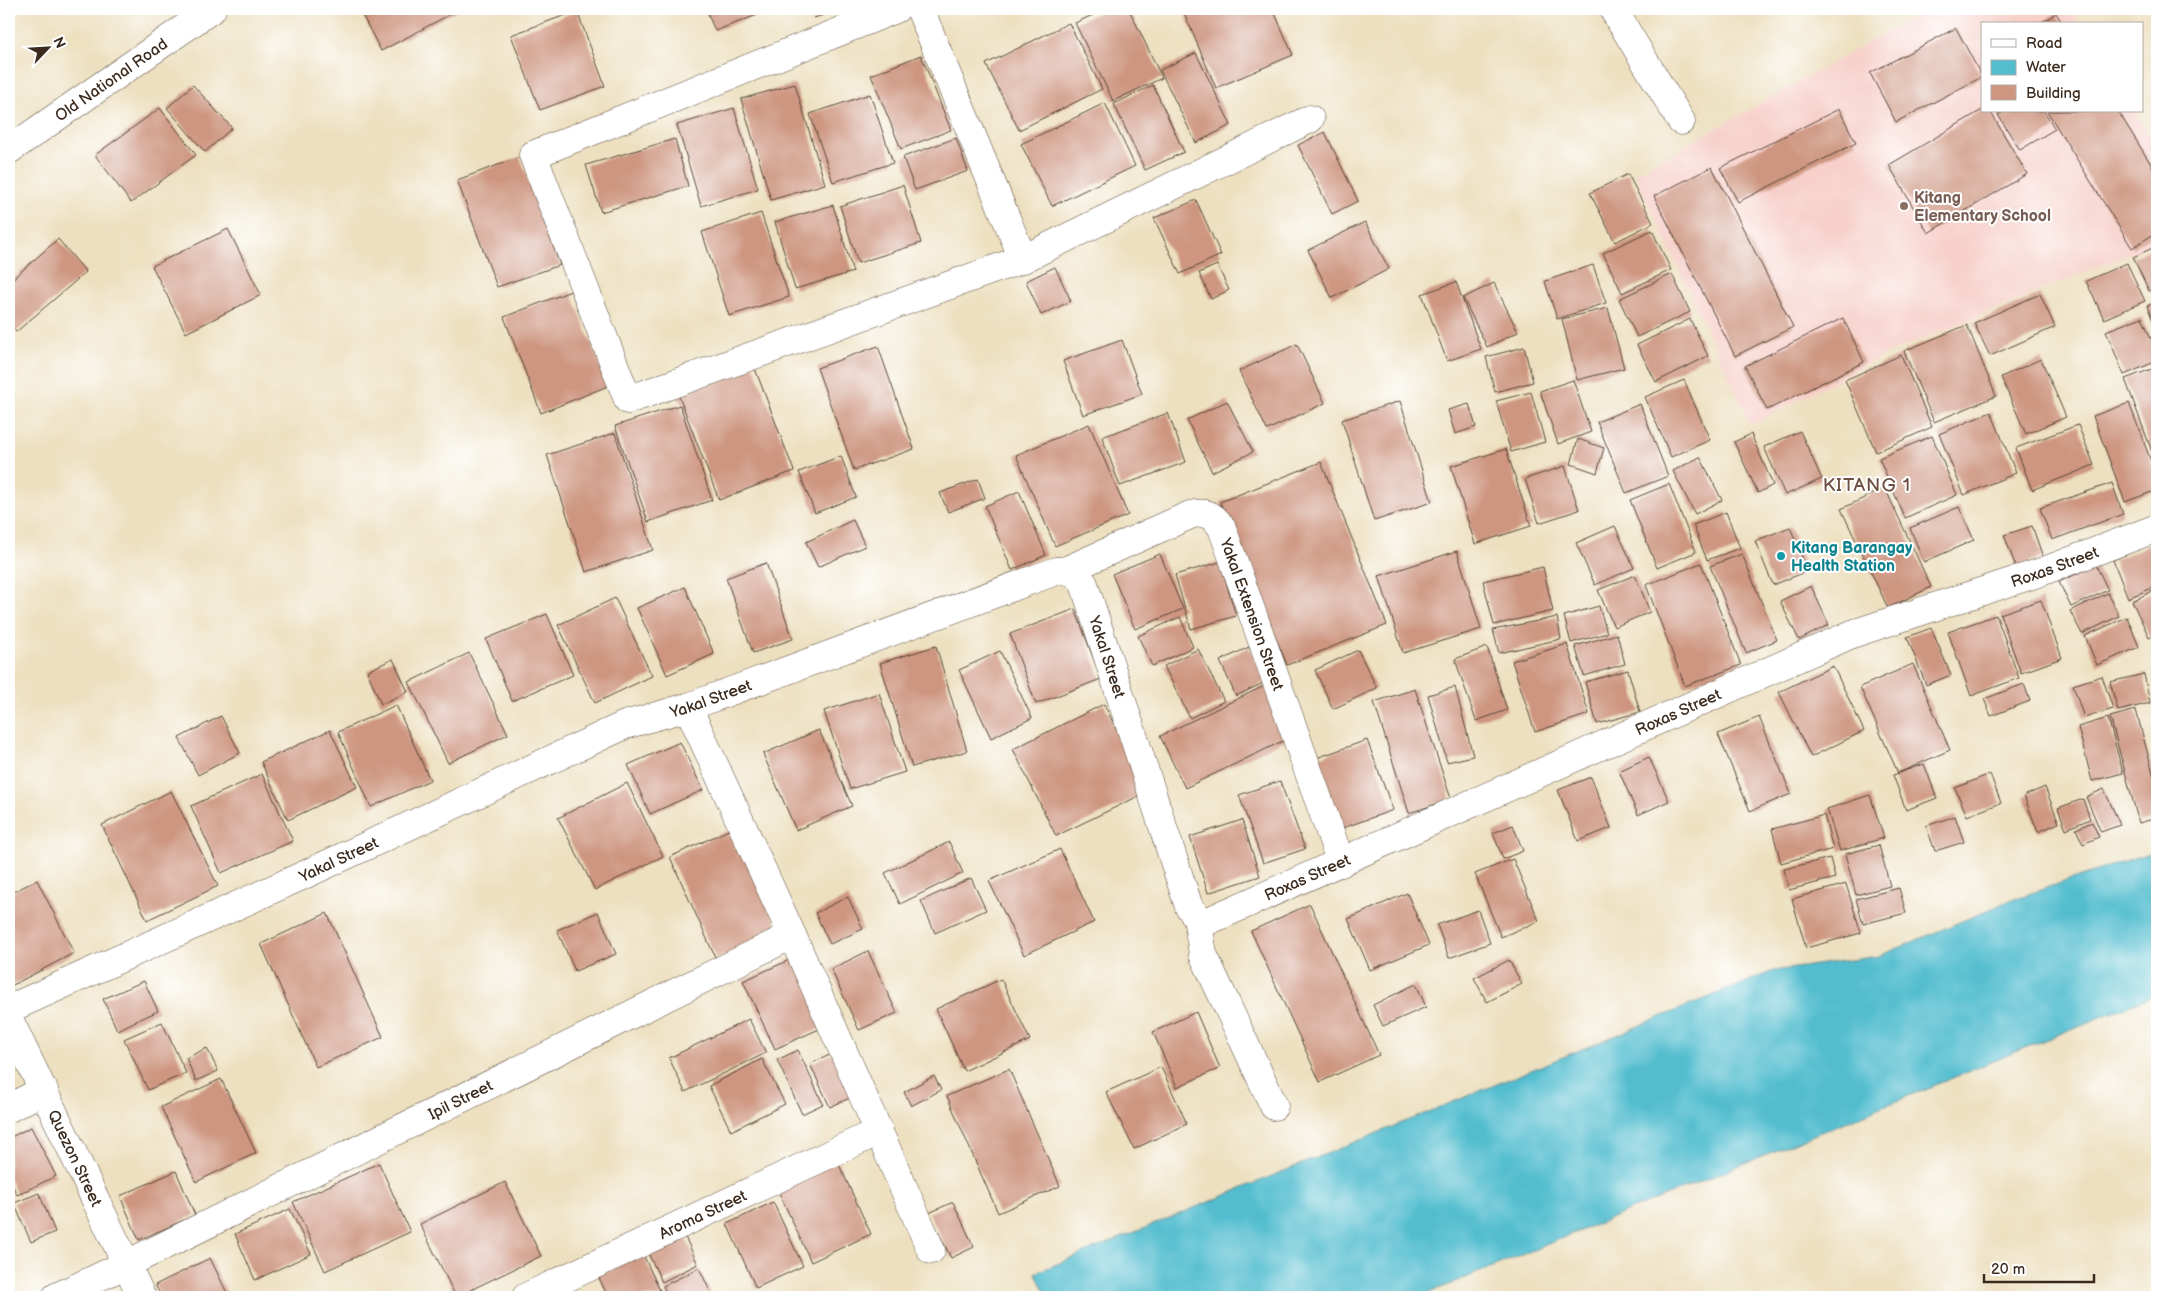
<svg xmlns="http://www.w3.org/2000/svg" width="2166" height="1306" viewBox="0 0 2166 1306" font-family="'Balsamiq Sans',sans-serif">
<rect width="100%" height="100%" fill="#fff"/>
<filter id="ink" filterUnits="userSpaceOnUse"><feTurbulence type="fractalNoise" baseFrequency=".02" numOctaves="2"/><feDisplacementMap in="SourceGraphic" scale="10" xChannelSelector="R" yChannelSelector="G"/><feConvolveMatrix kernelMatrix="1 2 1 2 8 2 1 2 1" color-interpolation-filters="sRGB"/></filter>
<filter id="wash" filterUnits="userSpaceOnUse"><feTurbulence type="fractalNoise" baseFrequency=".0096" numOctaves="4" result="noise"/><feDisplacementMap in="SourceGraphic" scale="20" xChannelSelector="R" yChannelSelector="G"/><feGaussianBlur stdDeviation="1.12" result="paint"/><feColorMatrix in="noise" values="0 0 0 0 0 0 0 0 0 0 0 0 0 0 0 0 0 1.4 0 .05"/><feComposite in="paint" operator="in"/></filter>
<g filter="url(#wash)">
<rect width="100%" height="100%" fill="#ede0c0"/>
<!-- built -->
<path fill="#f7d0ca" d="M1928,9H2071L2080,24H1982V111H2134L2157,148V238L2139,250L1884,355L1751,425L1635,174Z"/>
<!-- water -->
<path fill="#53bdcf" stroke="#477476" d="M2157,850V994L1419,1297H1048L1035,1273L1773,971L1879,956L2014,899Z"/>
<g id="blocks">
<!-- building -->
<g fill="#ce9681">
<path d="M359,9H460L381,51Z"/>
<path d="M706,9H773L715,31Z"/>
<path d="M811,9H842L814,18Z"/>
<path d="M1106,9H1129L1162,78L1113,101L1075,23Z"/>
<path d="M1199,9H1273L1293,55L1216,88L1185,15Z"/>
<path d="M577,11L605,86L540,110L511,35Z"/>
<path d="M2056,13L2063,24H2040Z"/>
<path d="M1069,23L1102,89L1019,130L986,64Z"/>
<path d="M1956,28L1982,77L1896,122L1870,73Z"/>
<path d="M1196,53L1231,125L1196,143L1160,70Z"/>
<path d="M921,55L951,130L901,149L871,75Z"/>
<path d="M795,84L825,184L771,200L741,99Z"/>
<path d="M193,85L232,128L205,152L167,108Z"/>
<path d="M1153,85L1184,152L1145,170L1114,104Z"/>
<path d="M870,94L893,163L833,182L810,114Z"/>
<path d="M1105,103L1135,166L1052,206L1021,144Z"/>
<path d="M160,108L196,155L131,203L95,155Z"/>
<path d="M734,108L758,189L701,206L677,125Z"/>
<path d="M1839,109L1856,143L1738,202L1720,168Z"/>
<path d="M1982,110L1990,111L2027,174L1928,233L1889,165Z"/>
<path d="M2005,111H2044L2055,129L2020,150L1998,115Z"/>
<path d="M2047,111H2118L2157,174V232L2132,248Z"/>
<path d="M1325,132L1358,201L1332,214L1298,145Z"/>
<path d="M956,138L968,171L915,190L903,157Z"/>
<path d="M675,139L688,186L601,212L586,165Z"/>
<path d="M520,157L560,265L497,287L457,180Z"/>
<path d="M1712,167L1793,327L1735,356L1654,196Z"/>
<path d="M1628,174L1653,223L1615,242L1590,193Z"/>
<path d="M903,185L921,243L858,263L840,206Z"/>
<path d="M1196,200L1221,255L1180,274L1154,218Z"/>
<path d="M833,205L853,272L795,289L775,222Z"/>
<path d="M761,213L789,297L729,316L702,232Z"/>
<path d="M1365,222L1389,269L1332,298L1308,250Z"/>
<path d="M228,229L261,295L186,333L152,266Z"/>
<path d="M1652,230L1671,270L1622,293L1603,253Z"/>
<path d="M58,239L86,272L16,332L9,324V282Z"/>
<path d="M2157,246V287L2149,291L2133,257Z"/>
<path d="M2127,263L2145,301L2104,319L2086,281Z"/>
<path d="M1217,265L1229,290L1211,299L1199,273Z"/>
<path d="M1593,265L1606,303L1557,319L1545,281Z"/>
<path d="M1055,267L1071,301L1041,315L1026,281Z"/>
<path d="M1672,274L1690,312L1637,337L1619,299Z"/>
<path d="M1456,282L1481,349L1447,361L1422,294Z"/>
<path d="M1494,283L1518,332L1487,347L1463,298Z"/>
<path d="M571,291L608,386L541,413L504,317Z"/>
<path d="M2040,294L2055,327L1990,356L1974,323Z"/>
<path d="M2157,301V330L2147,306Z"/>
<path d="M1608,308L1624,368L1577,380L1562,319Z"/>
<path d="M2142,317L2157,353V361L2124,375L2106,331Z"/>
<path d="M1843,318L1864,362L1767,410L1745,366Z"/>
<path d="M1690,319L1708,356L1656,382L1637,345Z"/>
<path d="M1967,325L1996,396L1934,422L1904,351Z"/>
<path d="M1122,340L1142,394L1083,415L1063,361Z"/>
<path d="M1297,344L1325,403L1267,430L1239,371Z"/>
<path d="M878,346L914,449L854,470L817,368Z"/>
<path d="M1524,347L1533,382L1495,392L1486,357Z"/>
<path d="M1901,355L1932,427L1876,452L1845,380Z"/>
<path d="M2041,359L2066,417L2026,434L2001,377Z"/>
<path d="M754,366L794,471L719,500L678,394Z"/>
<path d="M2157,367V465L2125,379Z"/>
<path d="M1573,380L1591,432L1558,444L1540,391Z"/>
<path d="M1684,380L1710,440L1671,457L1645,397Z"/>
<path d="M1531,392L1545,442L1511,452L1496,401Z"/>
<path d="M1227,401L1253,452L1212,472L1187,420Z"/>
<path d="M1400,401L1432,502L1374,521L1342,420Z"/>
<path d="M2129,403L2157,477V490L2125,502L2093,416Z"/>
<path d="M1469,404L1476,427L1455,434L1448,410Z"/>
<path d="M1640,404L1668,476L1626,493L1597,422Z"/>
<path d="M680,405L712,500L648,522L615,426Z"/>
<path d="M1991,412L2016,473L1964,495L1939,434Z"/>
<path d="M1168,413L1186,462L1120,486L1102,437Z"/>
<path d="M1089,424L1128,515L1055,546L1016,455Z"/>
<path d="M2078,425L2094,465L2032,490L2016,448Z"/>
<path d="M1800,431L1822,479L1785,495L1764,447Z"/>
<path d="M615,433L653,550L586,572L547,455Z"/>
<path d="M1751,434L1773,485L1758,493L1734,442Z"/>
<path d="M1932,436L1957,495L1905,518L1879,458Z"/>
<path d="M1578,439L1604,448L1597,473L1571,464Z"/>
<path d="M1506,449L1531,526L1475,544L1451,466Z"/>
<path d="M841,456L856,497L815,513L799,472Z"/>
<path d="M1700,457L1722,500L1695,514L1673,471Z"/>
<path d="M1321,462L1387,625L1287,665L1220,502Z"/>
<path d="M1565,466L1579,510L1539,523L1525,479Z"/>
<path d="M978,479L985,498L948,512L940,493Z"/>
<path d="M2112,483L2123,514L2052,540L2040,508Z"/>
<path d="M1669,484L1696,552L1657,568L1630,500Z"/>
<path d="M1885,488L1931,587L1888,608L1841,509Z"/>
<path d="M1019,491L1046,555L1012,570L985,506Z"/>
<path d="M1959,507L1974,540L1924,562L1910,528Z"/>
<path d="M1726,512L1740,548L1707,560L1693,525Z"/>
<path d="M853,520L865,546L818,567L806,542Z"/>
<path d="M1615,526L1634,568L1595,585L1576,543Z"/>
<path d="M2032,526L2043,557L2016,567L2004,535Z"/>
<path d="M1790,527L1808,571L1773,585L1755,541Z"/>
<path d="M2156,542L2157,586L2128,598L2113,560Z"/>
<path d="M1457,551L1481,629L1403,653L1379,576Z"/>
<path d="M1160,554L1183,609L1135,629L1112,574Z"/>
<path d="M1742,554L1777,640L1746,653L1710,566Z"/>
<path d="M1220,562L1236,616L1191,629L1175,575Z"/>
<path d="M766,563L793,639L753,653L726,578Z"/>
<path d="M1701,563L1741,665L1685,686L1646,585Z"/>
<path d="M2096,565L2108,590L2071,607L2059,582Z"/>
<path d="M1543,567L1553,611L1494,625L1483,581Z"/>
<path d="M1635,575L1650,612L1614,627L1598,590Z"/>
<path d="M1811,586L1829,625L1799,640L1780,601Z"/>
<path d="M685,587L714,654L667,675L637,608Z"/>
<path d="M2157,589V634L2149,637L2132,601Z"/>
<path d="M2108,593L2119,616L2082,634L2070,611Z"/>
<path d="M615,598L652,676L595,703L558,625Z"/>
<path d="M2041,600L2062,658L2021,673L2000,614Z"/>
<path d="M1599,606L1607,633L1571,643L1564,616Z"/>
<path d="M1075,609L1101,679L1036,704L1010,634Z"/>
<path d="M547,614L573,675L512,701L486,639Z"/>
<path d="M1996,615L2019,678L1971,696L1948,632Z"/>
<path d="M1180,617L1193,647L1152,666L1138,636Z"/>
<path d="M1557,617L1561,639L1499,653L1493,630Z"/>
<path d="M2127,617L2139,647L2097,665L2085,636Z"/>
<path d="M1931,628L1951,675L1926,685L1907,637Z"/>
<path d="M1617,634L1625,664L1584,676L1575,646Z"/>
<path d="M1567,644L1589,714L1535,732L1512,661Z"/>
<path d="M936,646L967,751L912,767L880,663Z"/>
<path d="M1249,647L1265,682L1236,696L1220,661Z"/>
<path d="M1487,647L1507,710L1476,721L1455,659Z"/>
<path d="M1198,649L1224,701L1190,718L1164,666Z"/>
<path d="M1358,650L1377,688L1333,709L1315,670Z"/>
<path d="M1000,651L1032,718L991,738L959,670Z"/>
<path d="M469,653L508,734L448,763L409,682Z"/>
<path d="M393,659L408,692L381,704L367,671Z"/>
<path d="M1913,664L1950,750L1898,773L1860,687Z"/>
<path d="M1833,666L1864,731L1811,757L1779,692Z"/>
<path d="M1628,670L1640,712L1597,724L1585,682Z"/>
<path d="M2144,674L2150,703L2118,711L2110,682Z"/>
<path d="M2102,676L2113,709L2084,718L2073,685Z"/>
<path d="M2024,684L2030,701L1991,716L1984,699Z"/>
<path d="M1264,686L1289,738L1185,788L1160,736Z"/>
<path d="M1455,687L1473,756L1447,762L1428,695Z"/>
<path d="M1415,689L1451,799L1409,813L1374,702Z"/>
<path d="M879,693L905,772L850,789L824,711Z"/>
<path d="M1104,704L1147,792L1056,836L1013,749Z"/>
<path d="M396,705L430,780L371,807L338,732Z"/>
<path d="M2136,710L2157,788V818L2139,823L2110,717Z"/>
<path d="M221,716L240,753L198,775L179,738Z"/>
<path d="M1759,717L1791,794L1750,811L1718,734Z"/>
<path d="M2108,718L2123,773L2092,781L2078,727Z"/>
<path d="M330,730L357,787L288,820L261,762Z"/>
<path d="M819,730L852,806L796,830L763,754Z"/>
<path d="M1367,740L1393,810L1337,830L1311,760Z"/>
<path d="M680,742L703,790L650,814L628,765Z"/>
<path d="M1649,757L1669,801L1638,815L1619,771Z"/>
<path d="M1924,764L1937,798L1906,810L1893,775Z"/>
<path d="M262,774L293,841L221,873L191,806Z"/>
<path d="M1990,774L2001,803L1967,816L1955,788Z"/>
<path d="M1591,777L1611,828L1578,841L1558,790Z"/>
<path d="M1280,781L1305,849L1263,863L1239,795Z"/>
<path d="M627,783L663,856L595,890L558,818Z"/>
<path d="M2045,787L2059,823L2038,832L2024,796Z"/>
<path d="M2104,789L2120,825L2101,832L2086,797Z"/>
<path d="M171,791L218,886L147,920L102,825Z"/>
<path d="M1870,795L1884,838L1840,851L1827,809Z"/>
<path d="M2083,799L2090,819L2066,829L2058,808Z"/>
<path d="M1824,815L1833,849L1781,863L1772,829Z"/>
<path d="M1955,816L1964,842L1935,851L1926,826Z"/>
<path d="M1242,820L1260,876L1208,893L1190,837Z"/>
<path d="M2092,822L2099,837L2083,844L2076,829Z"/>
<path d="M1513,825L1523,851L1503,859L1493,833Z"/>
<path d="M733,828L779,930L716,959L670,857Z"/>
<path d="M949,842L963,873L900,904L885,873Z"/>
<path d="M1879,845L1890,886L1856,895L1845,854Z"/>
<path d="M1060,849L1094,922L1024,955L989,881Z"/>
<path d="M1830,858L1835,878L1789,890L1784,869Z"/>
<path d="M1513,859L1539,921L1501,937L1475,874Z"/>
<path d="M971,878L986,910L935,933L921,901Z"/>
<path d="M37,880L74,953L9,987V894Z"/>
<path d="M1846,884L1861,933L1806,948L1792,899Z"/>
<path d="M1899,888L1906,913L1863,924L1856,899Z"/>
<path d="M1407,893L1429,945L1370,970L1348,919Z"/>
<path d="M848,897L863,929L830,944L815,913Z"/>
<path d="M1310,904L1379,1055L1320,1082L1251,931Z"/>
<path d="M1478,910L1490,943L1449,958L1437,925Z"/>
<path d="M598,912L616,954L575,971L557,930Z"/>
<path d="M327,913L383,1037L316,1067L261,944Z"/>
<path d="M868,951L897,1013L859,1030L831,969Z"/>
<path d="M798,956L830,1024L775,1049L743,981Z"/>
<path d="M1509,960L1522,984L1487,1002L1474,978Z"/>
<path d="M1001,979L1030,1040L964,1071L936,1009Z"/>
<path d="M144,981L158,1011L117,1030L103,999Z"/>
<path d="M1416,984L1426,1007L1383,1026L1373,1005Z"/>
<path d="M1196,1012L1220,1068L1177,1087L1153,1032Z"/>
<path d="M749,1019L766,1053L685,1092L669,1058Z"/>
<path d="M162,1022L186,1073L148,1090L124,1039Z"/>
<path d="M207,1048L218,1071L196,1081L186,1058Z"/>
<path d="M798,1050L823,1104L802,1114L777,1060Z"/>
<path d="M834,1053L854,1096L830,1107L810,1064Z"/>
<path d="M762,1059L785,1104L731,1131L709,1086Z"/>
<path d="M1161,1067L1187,1124L1134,1149L1106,1092Z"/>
<path d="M1009,1069L1060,1186L998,1213L947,1096Z"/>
<path d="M934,1076L941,1090L911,1106L904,1092Z"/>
<path d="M221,1079L256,1153L196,1182L161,1107Z"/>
<path d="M31,1127L56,1176L17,1195L9,1178V1138Z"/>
<path d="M836,1158L871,1234L811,1262L776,1186Z"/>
<path d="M379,1163L410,1232L325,1271L293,1202Z"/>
<path d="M176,1171L195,1215L139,1240L120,1196Z"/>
<path d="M505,1182L541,1256L456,1297L420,1224Z"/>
<path d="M39,1193L55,1232L31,1242L14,1203Z"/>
<path d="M773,1202L803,1266L756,1288L727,1224Z"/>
<path d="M953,1202L974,1247L951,1258L929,1213Z"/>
<path d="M290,1209L311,1254L255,1280L235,1234Z"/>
<path d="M683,1233L698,1264L662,1282L647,1251Z"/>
<path d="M640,1248L663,1297H608L595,1269Z"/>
<path d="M210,1258L229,1297H162L155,1285Z"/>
<path d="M699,1268L713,1297H668L663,1286Z"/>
</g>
</g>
</g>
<g filter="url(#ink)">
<use href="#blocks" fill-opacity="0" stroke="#564536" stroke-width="1"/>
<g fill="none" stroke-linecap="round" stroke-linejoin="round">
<!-- minor casing -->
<g stroke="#564536" stroke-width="29">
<g id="minor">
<path d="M896,9L533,155L628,400L1023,259L920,9"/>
<path d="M1613,9L1681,121"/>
<path d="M1023,259L1310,119"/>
<path id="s1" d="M1067,570L1190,515C1205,511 1213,514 1222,528L1341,863"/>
<path d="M688,707L792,935L931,1250"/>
<path d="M1197,917L1203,954L1274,1106"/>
<path id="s2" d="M9,1009L304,875L625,725L688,707L1056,571C1070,569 1076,572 1084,584L1189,907L1197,917L1208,921L1852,634L2041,572L2157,528"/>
<path id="s3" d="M9,1019L142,1297"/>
<path d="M9,1108L44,1090"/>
<path id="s4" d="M56,1297L127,1264L792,935"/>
<path id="s5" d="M526,1297L879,1131"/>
</g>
</g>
<!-- major casing -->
<g stroke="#564536" stroke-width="29">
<g id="major">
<path id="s6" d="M9,150L212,9"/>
</g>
</g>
<!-- minor -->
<use href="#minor" stroke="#fff" stroke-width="28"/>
<!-- major -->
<use href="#major" stroke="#fff" stroke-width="28"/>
</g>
</g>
<!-- markers -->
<circle fill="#8d6e63" stroke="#fff" stroke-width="2" cx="1904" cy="206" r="5"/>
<circle fill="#0f9aa8" stroke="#fff" stroke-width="2" cx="1781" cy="556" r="5"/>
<g text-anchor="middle" stroke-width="4" stroke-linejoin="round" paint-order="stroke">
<!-- street labels -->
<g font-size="16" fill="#3b2a1e" stroke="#fff">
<text dy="6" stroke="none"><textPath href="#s6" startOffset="124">Old National Road</textPath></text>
<text dy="6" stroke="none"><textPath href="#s2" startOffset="2452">Roxas Street</textPath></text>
<text dy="6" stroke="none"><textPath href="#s1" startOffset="264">Yakal Extension Street</textPath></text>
<text dy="6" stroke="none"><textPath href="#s2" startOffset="1246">Yakal Street</textPath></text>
<text dy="6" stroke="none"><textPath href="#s2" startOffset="768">Yakal Street</textPath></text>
<text dy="6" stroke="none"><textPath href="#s2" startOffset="2048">Roxas Street</textPath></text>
<text dy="6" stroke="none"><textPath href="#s2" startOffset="362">Yakal Street</textPath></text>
<text dy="6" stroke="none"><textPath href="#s2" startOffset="1642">Roxas Street</textPath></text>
<text dy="6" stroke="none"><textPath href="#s4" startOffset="450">Ipil Street</textPath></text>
<text dy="6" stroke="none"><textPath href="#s3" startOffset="154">Quezon Street</textPath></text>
<text dy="6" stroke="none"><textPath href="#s5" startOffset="195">Aroma Street</textPath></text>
</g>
<!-- education labels -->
<g font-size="16" font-weight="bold" fill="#785e54" stroke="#fff" text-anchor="start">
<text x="1914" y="203">Kitang<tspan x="1914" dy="18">Elementary School</tspan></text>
</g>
<!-- culture labels -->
<g font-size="16" font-weight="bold" fill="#0d838f" stroke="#fff" text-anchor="start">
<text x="1791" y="553">Kitang Barangay<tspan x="1791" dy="18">Health Station</tspan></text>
</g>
<!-- quarter labels -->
<g font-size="19" letter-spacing="1" fill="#6e5041" stroke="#fff">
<text x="1867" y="491">KITANG 1</text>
</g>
</g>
<!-- margin -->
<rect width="2166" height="1306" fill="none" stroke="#fff" stroke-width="30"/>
<!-- legend -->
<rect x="1981" y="22" width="162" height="90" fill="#ffffff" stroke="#b1aaa5"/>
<rect x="1991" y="39" width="25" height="8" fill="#ffffff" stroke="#b1aaa5"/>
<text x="2026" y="48" font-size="15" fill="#3b2a1e">Road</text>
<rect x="1991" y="60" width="25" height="15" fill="#53bdcf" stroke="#b1aaa5"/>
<text x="2026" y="72" font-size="15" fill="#3b2a1e">Water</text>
<rect x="1991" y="85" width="25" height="15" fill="#ce9681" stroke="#b1aaa5"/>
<text x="2026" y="98" font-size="15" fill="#3b2a1e">Building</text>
<!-- north arrow -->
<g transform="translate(48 48) rotate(65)" stroke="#ffffff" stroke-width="4" paint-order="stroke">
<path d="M0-4L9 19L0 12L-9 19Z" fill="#3b2a1e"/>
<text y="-8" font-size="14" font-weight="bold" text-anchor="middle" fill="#3b2a1e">N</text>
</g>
<!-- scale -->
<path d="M1984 1274v8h110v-8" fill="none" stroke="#3b2a1e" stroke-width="2.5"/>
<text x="1991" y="1274" font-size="15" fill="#3b2a1e" stroke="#ffffff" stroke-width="4" paint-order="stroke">20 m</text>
</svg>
